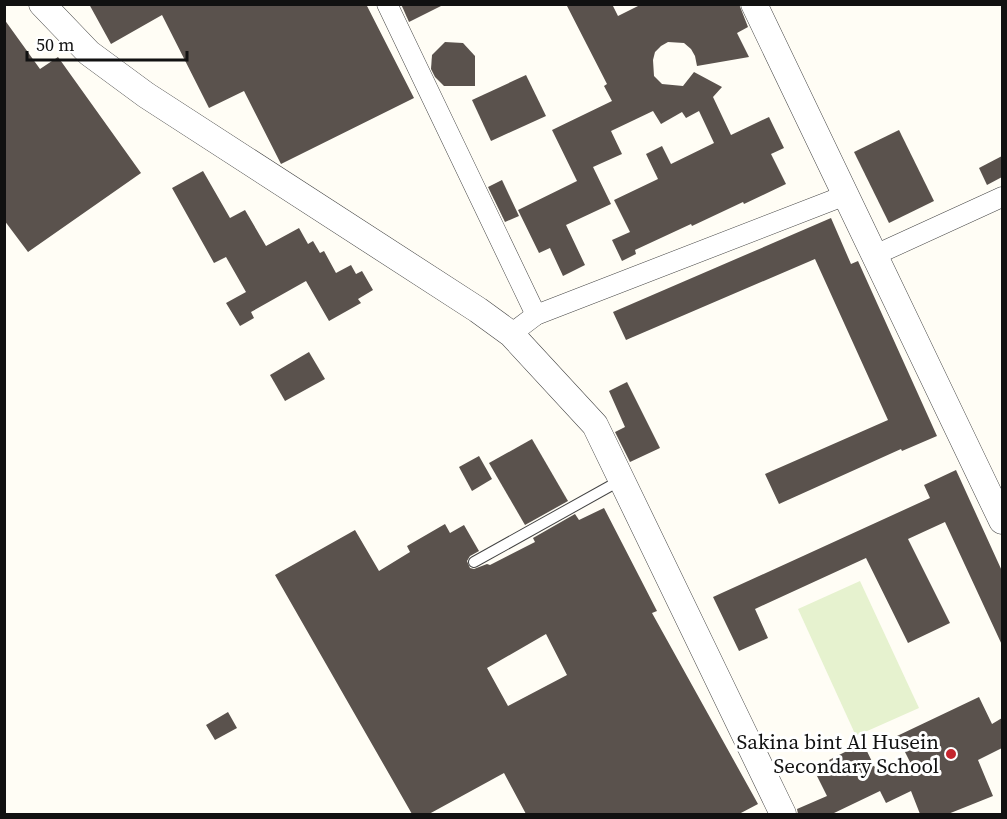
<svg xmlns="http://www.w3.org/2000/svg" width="1007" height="819" viewBox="0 0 1007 819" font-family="'Source Serif 4',serif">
<rect width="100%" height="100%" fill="#fffdf5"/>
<!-- pitch -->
<path fill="#e6f2cf" d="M860,581L919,708L856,736L798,609Z"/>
<!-- building -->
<g fill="#5a524d" fill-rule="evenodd">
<path d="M89,4H366L414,98L281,164L244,91L209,108L162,15L111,44Z"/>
<path d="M401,4H445L409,22Z"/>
<path d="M566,4H612L618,16L642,4H739L748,27L737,33L749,57L697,66L695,56L691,49L684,43L668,42L661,46L655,52L653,60L654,76L662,84L683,86L694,72L722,87L713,97L731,135L769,117L784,148L771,154L786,184L744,204L743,202L692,226L691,224L635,250L636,254L622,261L612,240L630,232L614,200L658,179L646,154L662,146L671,164L714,143L699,111L686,118L682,112L661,124L653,111L611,131L622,154L593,167L611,204L566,225L585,265L563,276L550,248L539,253L518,210L577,181L552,130L612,101L604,86L607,84Z"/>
<path d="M4,19L40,69L58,57L141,173L28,252L4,220Z"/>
<path d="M445,42L463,43L475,56V86H444L435,77L431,69L432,55Z"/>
<path d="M526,75L546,116L491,141L472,100Z"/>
<path d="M899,130L934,201L889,223L854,152Z"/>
<path d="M1002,156V177L987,185L979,168Z"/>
<path d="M203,171L230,218L245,210L266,246L299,228L308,244L313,241L320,253L324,251L336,273L351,265L356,274L362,271L373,290L358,299L361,303L329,321L306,281L251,312L254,318L240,326L226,303L246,292L226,257L214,263L172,188Z"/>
<path d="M502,180L519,216L505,222L488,187Z"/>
<path d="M831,218L851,264L858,261L937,436L902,451L901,449L779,504L765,474L888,420L815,259L626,340L613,312Z"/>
<path d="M309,352L325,379L285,401L270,375Z"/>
<path d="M627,382L660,448L630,462L615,432L625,427L609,391Z"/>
<path d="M532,439L568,501L525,525L489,463Z"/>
<path d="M479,456L492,479L472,491L459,467Z"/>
<path d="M956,470L1002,571V645L945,522L908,539L950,623L908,643L866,558L755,609L768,638L739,651L713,597L930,498L924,485Z"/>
<path d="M604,508L657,611L652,613L758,804L739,814H526L504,773L429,814H412L275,575L355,530L379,571L410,552L407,546L445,524L450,533L464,525L479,551L470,556L467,561L470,568L474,569L487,564L490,565L535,542L533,538L575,514L579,520ZM546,634L567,675L508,706L487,668Z"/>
<path d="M979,697L992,724L1002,718V748L978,760L993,796L948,814H920L911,791L886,803L880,791L832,814H798L797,809L827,796L815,772L831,764L829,760L863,743L879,776L910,762L897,736Z"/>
<path d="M228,712L237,728L215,740L206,725Z"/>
</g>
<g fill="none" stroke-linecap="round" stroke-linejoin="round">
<!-- service casing -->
<g stroke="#444" stroke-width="12">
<path id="service" d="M474,562L621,480"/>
</g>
<!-- minor casing -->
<g stroke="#444" stroke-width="21">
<g id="minor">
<path d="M387,4L536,315"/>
<path d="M875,255L1002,197"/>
<path d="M511,334L536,315L846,195"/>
</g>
</g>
<!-- tertiary casing -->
<g stroke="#444" stroke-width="27">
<g id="tertiary">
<path d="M42,4L89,53L146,95L478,310L511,334L595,425L783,814"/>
<path d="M754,4L1002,521"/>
</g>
</g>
<!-- service -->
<use href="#service" stroke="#fff" stroke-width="10"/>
<!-- minor -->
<use href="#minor" stroke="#fff" stroke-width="20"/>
<!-- tertiary -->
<use href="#tertiary" stroke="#fff" stroke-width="26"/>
</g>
<!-- markers -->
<circle fill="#c4262e" stroke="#fff" stroke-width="2" cx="951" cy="754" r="6"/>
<g text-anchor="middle" stroke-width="6" stroke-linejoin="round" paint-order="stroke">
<!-- poi labels -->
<g font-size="21" fill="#111" stroke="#fff" text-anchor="end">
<text x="939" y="749">Sakina bint Al Husein<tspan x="939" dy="24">Secondary School</tspan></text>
</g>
</g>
<!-- border -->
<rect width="1007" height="819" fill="none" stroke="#111111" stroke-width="12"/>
<!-- scale -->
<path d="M27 51v9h160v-9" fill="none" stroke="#111111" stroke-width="3"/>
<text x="36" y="51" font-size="18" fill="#111111" stroke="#ffffff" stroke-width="4.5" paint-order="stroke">50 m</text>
</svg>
